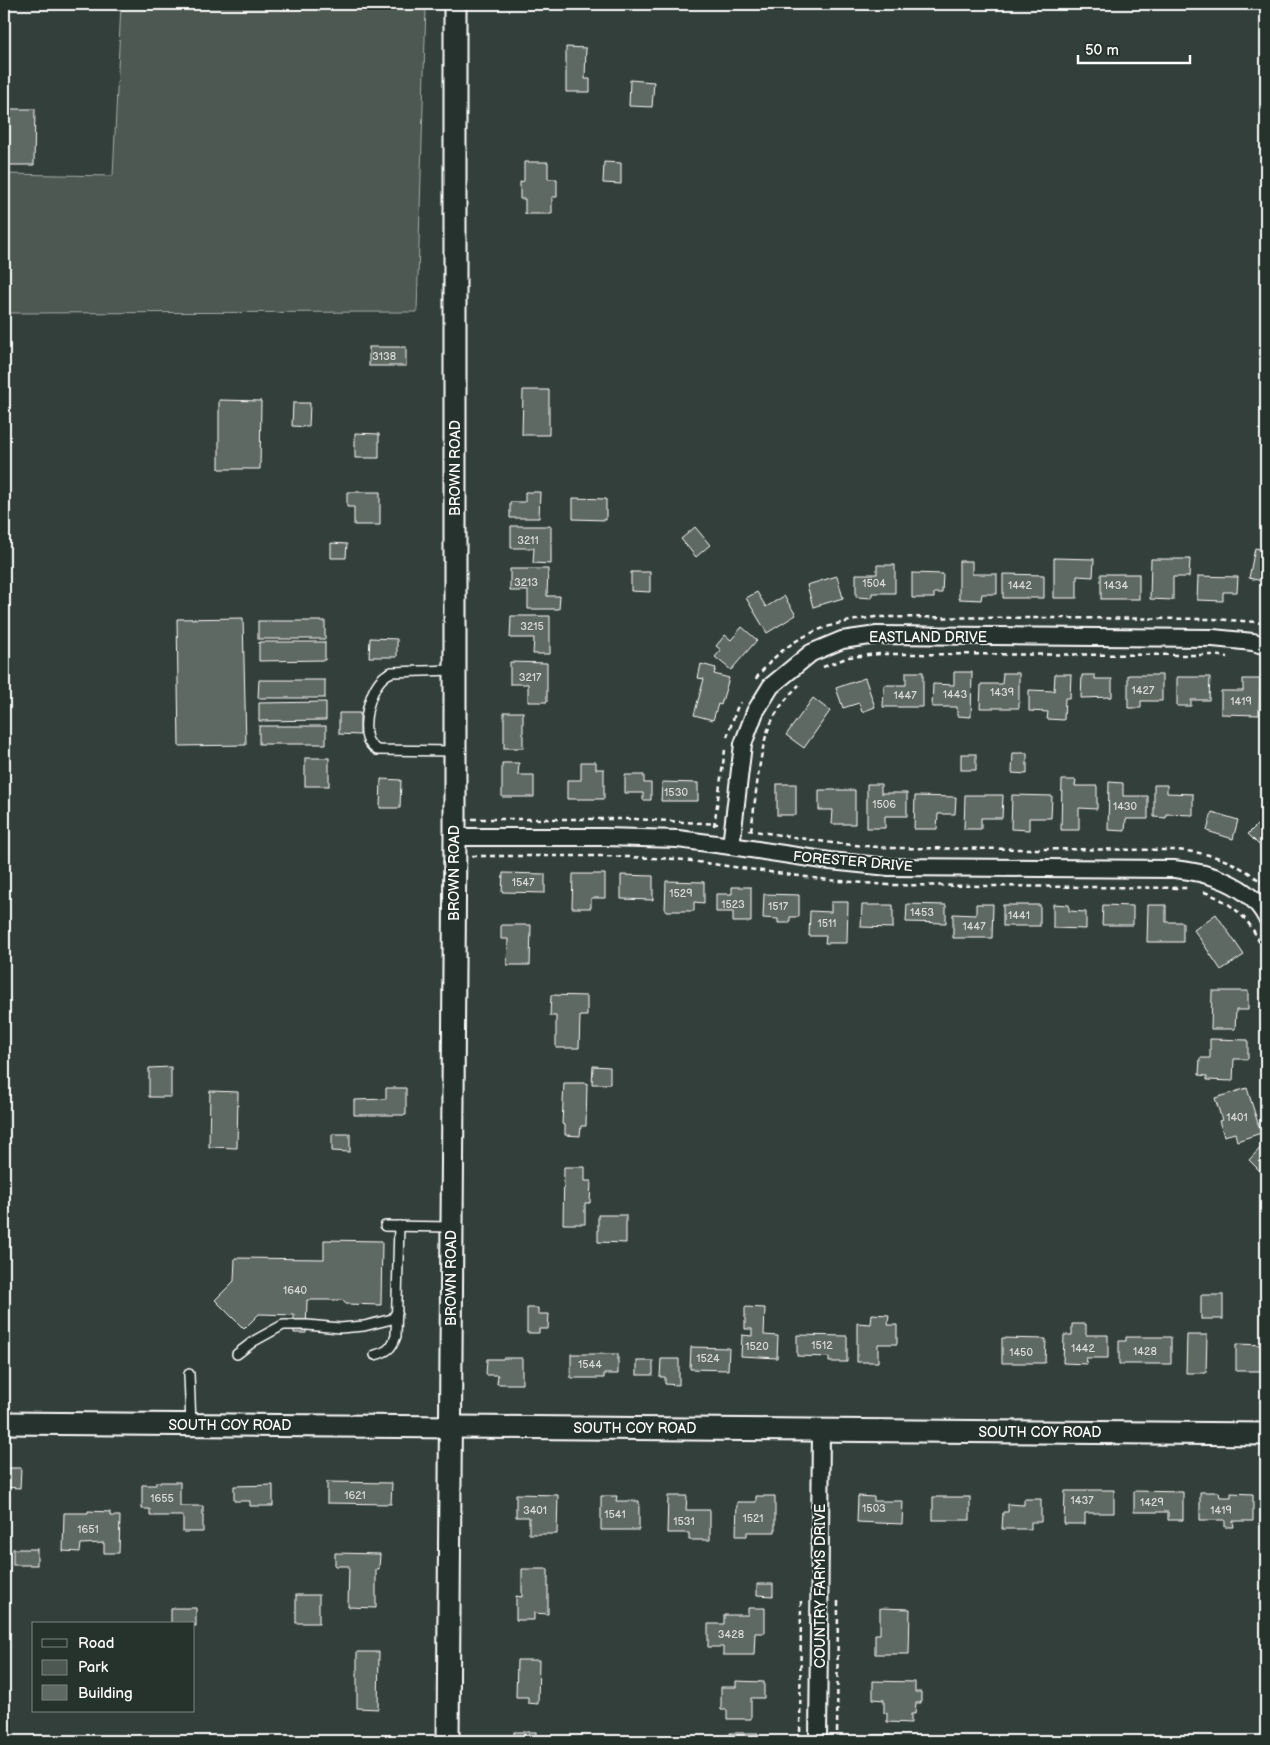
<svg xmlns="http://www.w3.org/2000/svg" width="1270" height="1745" viewBox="0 0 1270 1745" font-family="'Balsamiq Sans',sans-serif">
<rect width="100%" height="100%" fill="#333f3a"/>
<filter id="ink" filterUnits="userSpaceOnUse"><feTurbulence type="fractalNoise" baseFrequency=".02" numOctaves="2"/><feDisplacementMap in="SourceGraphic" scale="10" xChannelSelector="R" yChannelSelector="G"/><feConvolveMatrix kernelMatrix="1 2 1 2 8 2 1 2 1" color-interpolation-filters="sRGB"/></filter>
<g filter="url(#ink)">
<!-- green -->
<path fill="#4d5853" stroke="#a6aca9" d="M121,4H426L417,312L4,313V174L113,176Z"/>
<!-- building -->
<g fill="#5f6964" stroke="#fff">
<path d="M566,47L586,48L585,79H590V92H566Z"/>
<path d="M630,80L654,82L652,107L629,106Z"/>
<path d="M4,109H35L34,165H4Z"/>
<path d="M524,162H548V179H557V197H552V214H525V199H520V182L524,181Z"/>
<path d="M604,162L621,163V184L603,183Z"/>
<rect x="369" y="347" width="37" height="19"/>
<path d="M523,390H549V435H522Z"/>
<path d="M219,400L261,401L260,469H219Z"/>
<path d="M293,403H310L309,427L292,426Z"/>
<path d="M355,433L379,434V458H355Z"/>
<path d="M347,492H380V525H354V507H347Z"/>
<path d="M525,492H540L539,518H510V502H525Z"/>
<path d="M573,498L606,499V520L573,519Z"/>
<path d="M511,526H551V564L533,563L534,548H511Z"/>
<path d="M695,527L710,545L696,557L681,539Z"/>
<path d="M331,543L347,544L346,558H331Z"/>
<path d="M1255,548L1266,550V582L1249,578Z"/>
<path d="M1054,558L1094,559L1093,577L1077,576V598H1054Z"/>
<path d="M1151,559H1190L1189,577H1173V600L1150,599Z"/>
<path d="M959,561H972V574H997V594H982L981,600L959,599Z"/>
<path d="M877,565H895V593H872V598L856,597V574H877Z"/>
<path d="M510,569H548L547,596H560L559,609H528V591H510Z"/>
<path d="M631,572H650V592L631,591Z"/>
<path d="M912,573L943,574L942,593H934V598H912Z"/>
<path d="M1003,574L1044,575V598H1003Z"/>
<rect x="1101" y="574" width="38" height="25"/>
<path d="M837,576L843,598L813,607L807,585Z"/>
<path d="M1198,576L1238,577L1237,592H1223V601L1197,600Z"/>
<path d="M757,592L766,607L784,596L796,615L767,633L746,598Z"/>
<path d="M511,616H550V654H533L534,638H510Z"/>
<path d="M243,618L246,745L179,746L177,619Z"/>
<rect x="258" y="621" width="67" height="18"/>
<path d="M742,627L757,640L731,670L715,657L721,650L716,646L725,635L731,640Z"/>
<path d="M370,638L397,639V657H369Z"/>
<path d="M259,642H325V660L259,661Z"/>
<path d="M510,662L547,663V702H528V684H510Z"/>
<path d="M701,664L716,668L714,674L729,678L721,705L718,704L713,720L694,715L704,679L698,678Z"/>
<path d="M906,672H923V707H883L884,685H906Z"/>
<path d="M954,672H972L971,717L957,716V707H932L933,684L954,685Z"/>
<path d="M1003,673H1019V708H980L981,684H1002Z"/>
<path d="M1055,674H1071L1070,698H1065L1064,720L1047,719L1048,712L1029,711V690L1054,691Z"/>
<path d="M1082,675H1095V679H1112V697L1081,698Z"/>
<path d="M1128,675H1162V701H1141V708H1128Z"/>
<path d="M1177,677H1210L1209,700H1191V706H1177Z"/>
<path d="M865,678L875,707L862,712L859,703L843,708L836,688Z"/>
<path d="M1243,679H1260L1259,715L1221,714V691H1243Z"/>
<path d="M259,680H325V698H258Z"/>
<path d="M813,698L830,711L804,748L786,735Z"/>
<path d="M326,702V720L259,721V703Z"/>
<rect x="504" y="712" width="19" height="36"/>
<path d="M339,713H360V735L339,734Z"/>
<rect x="259" y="726" width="67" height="18"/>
<path d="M1013,753H1027V774L1012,773Z"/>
<rect x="961" y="754" width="15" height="16"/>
<rect x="305" y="758" width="24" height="28"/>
<path d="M581,762H596V769H604V799H567V780H581Z"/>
<path d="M502,763H519L518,775H534V797H502Z"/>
<path d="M625,775H644V783H651V800H643V793H625Z"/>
<path d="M381,779L401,780L400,808H380Z"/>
<path d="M1062,780H1076L1075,786H1097V809L1079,808V830H1061Z"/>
<path d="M662,782L698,783V801H661Z"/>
<path d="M1109,782L1123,783V796H1148V819H1126L1125,831L1108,830Z"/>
<rect x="777" y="784" width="19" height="31"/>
<path d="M867,784H881V793H907V816H885V828H867Z"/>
<path d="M1154,785H1167V793L1193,794V815L1166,814V818L1154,817Z"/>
<path d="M819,790H855V824H832L833,810H819Z"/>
<path d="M965,795H1003L1002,818H981V829H964Z"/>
<path d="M1012,795L1052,796L1051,818H1029V830L1011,829Z"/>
<path d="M915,796L956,797L955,814H938L937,829H914Z"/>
<path d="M1212,812L1238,820L1233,839L1207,831Z"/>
<path d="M1266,816V841L1260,846L1248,834Z"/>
<path d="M503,873L545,874V893L502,892Z"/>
<path d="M573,874H605V898H591V908H572Z"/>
<path d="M621,875L653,876V900L621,899Z"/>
<path d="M666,881L704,882V903L694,902V911H665Z"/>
<path d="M732,887H751V922H733V912H716V894H732Z"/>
<path d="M764,894L799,895V917H790V923H778V919L763,918Z"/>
<path d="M831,902H848L847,943H825L826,936H809L810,911L831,912Z"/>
<path d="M907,904L946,905V923L906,922Z"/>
<path d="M976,904H993L992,938H953V914L976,915Z"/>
<path d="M1053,904L1069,905V911L1086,912V929L1053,928Z"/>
<path d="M862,905H893V928L861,927Z"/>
<rect x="1003" y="905" width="37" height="21"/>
<path d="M1103,905L1133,906V925H1102Z"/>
<path d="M1148,905H1166V922H1183V942H1147Z"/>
<path d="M1216,914L1244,955L1221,970L1194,930Z"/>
<path d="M501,925H531L530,965H507L508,939H501Z"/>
<path d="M1212,991H1248V1010H1236L1235,1029H1211Z"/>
<path d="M551,995L587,996V1016H580L579,1048H556V1016H550Z"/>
<path d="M1210,1039L1248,1040V1059H1234L1233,1081L1207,1080V1076L1199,1075L1200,1058H1210Z"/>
<path d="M593,1066L610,1067V1084H592Z"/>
<path d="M171,1067V1097H149V1068Z"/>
<path d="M564,1083H587L586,1126H581L580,1136L565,1135V1125L562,1124Z"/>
<path d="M386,1088H406V1115H354V1100L386,1099Z"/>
<path d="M1247,1088L1261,1133L1237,1141L1235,1133L1224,1136L1219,1121L1222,1120L1215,1098Z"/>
<path d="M210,1091L238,1092L237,1148L209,1147Z"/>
<path d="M332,1134H350V1152L332,1151Z"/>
<path d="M1266,1142V1177L1249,1160Z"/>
<path d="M564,1167H585V1181H591L590,1203H585V1224H563Z"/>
<path d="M598,1215H626V1243L598,1242Z"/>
<path d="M324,1240L382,1241L381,1305L346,1304L342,1300H307L306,1333H294V1315L259,1314L244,1329L215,1300L234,1281L235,1258L324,1259Z"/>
<rect x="1201" y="1295" width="22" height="24"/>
<path d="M745,1307L765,1308L764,1335L778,1336L777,1358L741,1356L742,1335L752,1336V1329H745Z"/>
<path d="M527,1308H538V1314H549L548,1329H539V1333H527Z"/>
<path d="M872,1314L889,1315L888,1325H897V1344H878V1362H857V1323L871,1324Z"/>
<path d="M1072,1324H1086V1335H1108V1358H1086L1087,1364L1063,1363L1064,1335H1072Z"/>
<path d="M797,1335L847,1336V1362H829V1357L797,1356Z"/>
<path d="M1187,1335H1207L1206,1373H1186Z"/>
<path d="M1126,1337H1171V1364H1119V1341H1126Z"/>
<path d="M1002,1338L1046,1339L1045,1363H1002Z"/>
<path d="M1236,1344L1266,1345V1371H1236Z"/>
<path d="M691,1347L729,1348L728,1370L690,1369Z"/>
<path d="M571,1354H618V1374H604V1378H571Z"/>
<path d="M503,1358H522V1384H497L498,1375H486L487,1359H503Z"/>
<path d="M661,1359H679V1385L665,1384V1377H660Z"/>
<rect x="637" y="1361" width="16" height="14"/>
<path d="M4,1468H21L20,1488L4,1487Z"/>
<path d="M156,1482H180V1506H203V1532H183V1516H150V1509H142V1485H156Z"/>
<path d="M327,1482L392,1483L391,1504L327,1503Z"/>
<path d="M273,1485V1506H250V1501H234V1486Z"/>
<path d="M1087,1490H1114V1513H1085V1524H1064L1065,1491H1087Z"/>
<path d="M1134,1491L1183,1492V1520H1168V1512H1134Z"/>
<path d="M1200,1492H1219L1220,1497H1231V1493L1253,1494V1521H1233L1234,1527H1225V1520H1200Z"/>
<path d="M516,1494L558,1495L557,1534H529V1517H516Z"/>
<path d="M601,1496H617L616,1501H639V1530H601Z"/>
<path d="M668,1496H687L686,1510H710V1540H689V1533H667Z"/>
<path d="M756,1496H775V1532H747V1536H736L737,1502H756Z"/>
<path d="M858,1496L874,1497V1501H903L902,1524L857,1522Z"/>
<rect x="933" y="1497" width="37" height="23"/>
<path d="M1024,1499H1041V1522H1031V1529H1002L1003,1512H1008V1504L1024,1505Z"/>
<path d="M88,1511L110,1512V1516H120L119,1553H104V1543L81,1544L80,1552L63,1551L64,1513H88Z"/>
<rect x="13" y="1549" width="24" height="16"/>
<path d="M335,1553L380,1554L379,1569H376V1608L348,1607L349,1566H335Z"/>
<path d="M522,1569H548V1614L534,1613V1620H516V1596L522,1597Z"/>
<path d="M757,1584H773V1596L757,1595Z"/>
<rect x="296" y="1595" width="23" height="28"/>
<path d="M171,1608H196V1626H194V1624H171Z"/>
<path d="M748,1608H765V1633H755L754,1655H723V1647H708V1624H724V1615H748Z"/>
<path d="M880,1608L910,1609L909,1654H875V1634H880Z"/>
<path d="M357,1652H379L378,1709L357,1708Z"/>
<path d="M517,1660H539L538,1704L528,1703V1697H516Z"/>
<path d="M736,1681L764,1682V1698H751V1719H727V1710H721V1687H736Z"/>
<path d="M873,1681L915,1682V1692H921V1703H916L915,1714H911V1723L887,1722V1713H884V1700L873,1699Z"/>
<rect x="514" y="1732" width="22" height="9"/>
<path d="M730,1733H758L757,1741H730Z"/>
<path d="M874,1735H890V1741H873Z"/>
</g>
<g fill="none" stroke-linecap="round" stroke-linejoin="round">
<!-- service casing -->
<g stroke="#fff" stroke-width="12">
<g id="service">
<path d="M454,751L377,750C371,746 367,742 366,734C364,714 372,679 392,672L454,670"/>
<path d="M385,1226L452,1227"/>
<path d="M237,1354L254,1341L283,1325H307L340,1328L364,1326L392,1319L397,1312"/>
<path d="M375,1355C387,1352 392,1348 396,1336L399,1226"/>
<path d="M189,1374L191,1425"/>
</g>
</g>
<!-- minor casing -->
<g stroke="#fff" stroke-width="20">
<g id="minor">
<path d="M455,837H604L678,839L731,846L830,861L889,867L1174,869C1208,872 1249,884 1266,917"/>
<path d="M731,846L743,744L755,712L771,686L811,653L842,640L877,635L1213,638L1253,642L1266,646"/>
<path d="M818,1741L821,1430"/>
</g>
</g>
<!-- tertiary casing -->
<g stroke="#fff" stroke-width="25">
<g id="tertiary">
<path d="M4,1423L1266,1434"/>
<path d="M448,1741L455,837V4"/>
</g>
</g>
<!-- path -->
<g stroke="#fff" stroke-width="2.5" stroke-dasharray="5 4" stroke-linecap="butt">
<path d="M823,667L849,657L879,654L1212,655L1228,657"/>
<path d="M756,679C760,672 766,667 771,661C801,631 835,622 876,617L1214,619L1257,622L1266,625"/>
<path d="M727,737L737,708L741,702"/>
<path d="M472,819H635L718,824"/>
<path d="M714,826L725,750"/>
<path d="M748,830L832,843L890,848L1175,850C1213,853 1237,861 1266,886"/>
<path d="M751,830C756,799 758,759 768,730C775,712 786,698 799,685"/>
<path d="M472,856H603L676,859L828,880L888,885L1187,888"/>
<path d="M1261,882L1266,877"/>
<path d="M1204,892C1239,904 1261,931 1266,967"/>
<path d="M800,1741L801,1601"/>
<path d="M837,1741L838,1601"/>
</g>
<!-- service -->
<use href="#service" stroke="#26332d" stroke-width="9"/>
<!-- minor -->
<use href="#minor" stroke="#26332d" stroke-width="16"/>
<!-- tertiary -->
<use href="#tertiary" stroke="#26332d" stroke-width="21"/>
</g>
</g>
<g text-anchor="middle" stroke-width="4" stroke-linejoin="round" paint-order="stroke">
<!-- number labels -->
<g font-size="11" fill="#d7dad8">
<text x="384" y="360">3138</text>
<text x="528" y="544">3211</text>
<text x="526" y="586">3213</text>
<text x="874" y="587">1504</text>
<text x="1020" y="589">1442</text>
<text x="1116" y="589">1434</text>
<text x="532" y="630">3215</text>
<text x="530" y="681">3217</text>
<text x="1143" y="694">1427</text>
<text x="1002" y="696">1439</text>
<text x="955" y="698">1443</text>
<text x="905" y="699">1447</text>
<text x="1241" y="705">1419</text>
<text x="676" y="796">1530</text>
<text x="884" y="808">1506</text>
<text x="1125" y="810">1430</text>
<text x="523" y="886">1547</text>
<text x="681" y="897">1529</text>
<text x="733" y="908">1523</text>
<text x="778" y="910">1517</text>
<text x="922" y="916">1453</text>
<text x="1019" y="919">1441</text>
<text x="827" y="927">1511</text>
<text x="974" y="930">1447</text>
<text x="1237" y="1121">1401</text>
<text x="295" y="1294">1640</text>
<text x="822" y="1349">1512</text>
<text x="757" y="1350">1520</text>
<text x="1083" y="1352">1442</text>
<text x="1145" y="1355">1428</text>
<text x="1021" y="1356">1450</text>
<text x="708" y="1362">1524</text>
<text x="590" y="1368">1544</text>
<text x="355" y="1499">1621</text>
<text x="162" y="1502">1655</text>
<text x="1082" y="1504">1437</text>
<text x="1152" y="1506">1429</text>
<text x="874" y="1512">1503</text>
<text x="535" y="1514">3401</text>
<text x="1221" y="1514">1419</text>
<text x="615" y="1518">1541</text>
<text x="753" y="1522">1521</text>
<text x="684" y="1525">1531</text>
<text x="88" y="1533">1651</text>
<text x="731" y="1638">3428</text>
</g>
<!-- street labels -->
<g font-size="14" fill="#fff" stroke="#26332d">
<text transform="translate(455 468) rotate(-90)" y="5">BROWN ROAD</text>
<text x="928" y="642">EASTLAND DRIVE</text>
<text transform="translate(853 861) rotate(5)" y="5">FORESTER DRIVE</text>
<text transform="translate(454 873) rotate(-90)" y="5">BROWN ROAD</text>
<text transform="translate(451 1278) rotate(-90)" y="5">BROWN ROAD</text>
<text x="230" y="1430">SOUTH COY ROAD</text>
<text x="635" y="1433">SOUTH COY ROAD</text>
<text x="1040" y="1437">SOUTH COY ROAD</text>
<text transform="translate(820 1586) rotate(-90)" y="5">COUNTRY FARMS DRIVE</text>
</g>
</g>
<!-- margin -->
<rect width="1270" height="1745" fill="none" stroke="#26332d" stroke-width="20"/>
<rect x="10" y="10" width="1250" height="1725" fill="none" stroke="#fff" stroke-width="2" filter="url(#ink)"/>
<!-- legend -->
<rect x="32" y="1622" width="162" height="90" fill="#26332d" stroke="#7d8581"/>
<rect x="42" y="1639" width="25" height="8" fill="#26332d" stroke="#7d8581"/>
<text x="78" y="1648" font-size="15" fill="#ffffff">Road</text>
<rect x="42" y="1660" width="25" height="15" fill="#4d5853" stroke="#7d8581"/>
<text x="78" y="1672" font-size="15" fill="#ffffff">Park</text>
<rect x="42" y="1685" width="25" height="15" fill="#5f6964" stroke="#7d8581"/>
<text x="78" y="1698" font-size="15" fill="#ffffff">Building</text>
<!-- scale -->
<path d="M1078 55v8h112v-8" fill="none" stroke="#ffffff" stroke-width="2.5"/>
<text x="1085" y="55" font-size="15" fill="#ffffff" stroke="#26332d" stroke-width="4" paint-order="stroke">50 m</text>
</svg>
